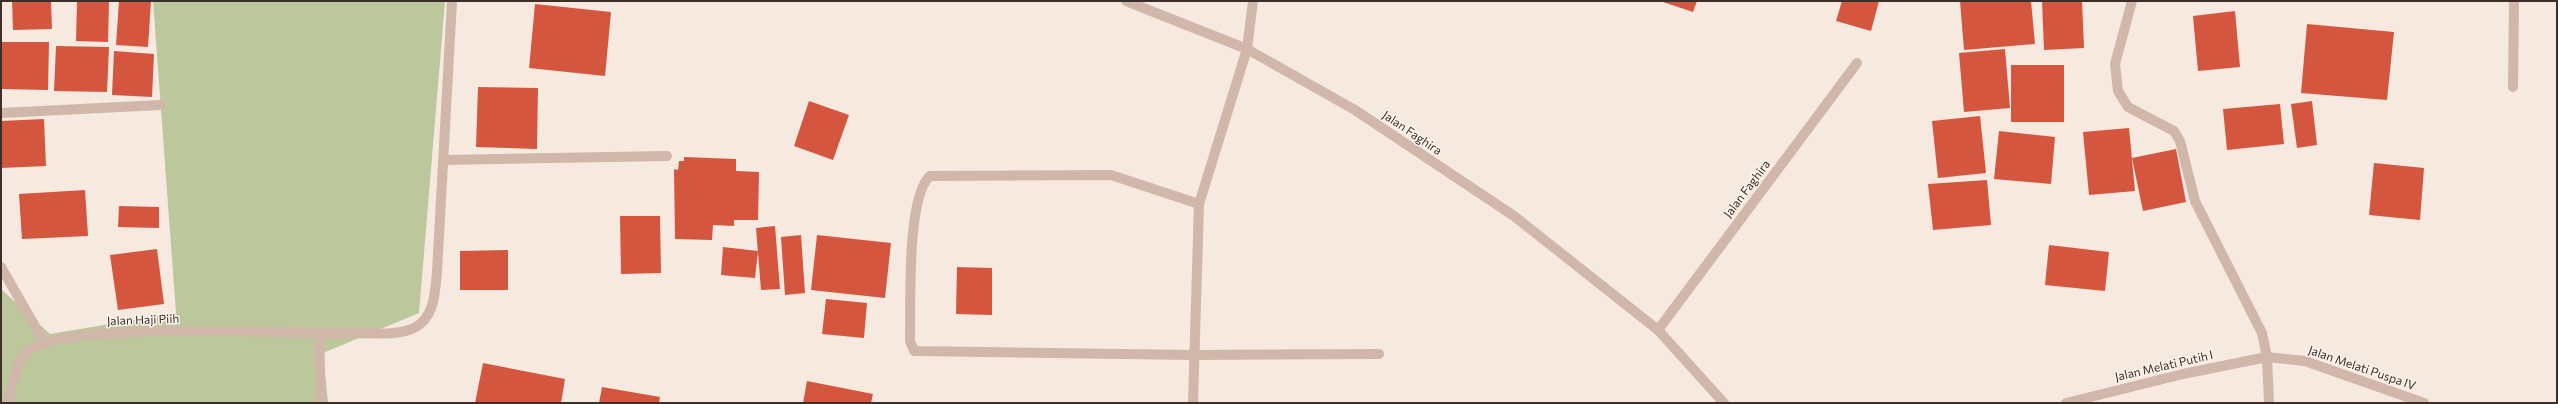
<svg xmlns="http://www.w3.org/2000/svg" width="2558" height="404" viewBox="0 0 2558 404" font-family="Commissioner,sans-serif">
<rect width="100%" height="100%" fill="#f6e9df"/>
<!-- green -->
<path fill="#bcc79c" d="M153,1H445L419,313L323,353L328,403H1V289L50,334L176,313Z"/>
<!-- building -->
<g fill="#d4563f">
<path d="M12,1H51L52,29L13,30Z"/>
<path d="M77,1H109L108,42L76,41Z"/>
<path d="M119,1H151L148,47L116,45Z"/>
<path d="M1660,1H1697L1693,12Z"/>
<path d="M1842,1H1879L1871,31L1836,21Z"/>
<path d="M1960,1H2031L2035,44L1964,50Z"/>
<path d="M2042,1H2082L2084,48L2044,50Z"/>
<path d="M535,4L611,12L605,76L529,68Z"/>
<path d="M2235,11L2240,67L2198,71L2193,16Z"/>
<path d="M2307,24L2394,32L2387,100L2301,93Z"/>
<path d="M1,42H49L48,90L1,89Z"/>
<path d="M56,46L109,47L107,92L54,91Z"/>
<path d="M2005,49L2010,108L1964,112L1959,53Z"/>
<path d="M114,51L154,54L152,97L112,95Z"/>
<rect x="2011" y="65" width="53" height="57"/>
<path d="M478,87L538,88L537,149L476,147Z"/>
<path d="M809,101L849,115L833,160L794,146Z"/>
<path d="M2312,101L2317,145L2297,148L2291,104Z"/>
<path d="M2280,104L2284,144L2227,150L2223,109Z"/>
<path d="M1980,116L1986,173L1938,178L1932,121Z"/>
<path d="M44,119L46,166L1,168V121Z"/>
<path d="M2129,128L2135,191L2089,195L2083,132Z"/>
<path d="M1999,131L2055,137L2051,184L1994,179Z"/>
<path d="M2176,149L2186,202L2143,211L2132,158Z"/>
<path d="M684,157L736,159V171L759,172L758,220H734V226L713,225L712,240L675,239L674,169L678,170L679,161H684Z"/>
<path d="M2374,163L2424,168L2420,220L2369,215Z"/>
<path d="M1987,180L1991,225L1933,230L1928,184Z"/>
<path d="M85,190L88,236L22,239L19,194Z"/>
<path d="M119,206L159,207V228L118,227Z"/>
<path d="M620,216H660L661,273L621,274Z"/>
<path d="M775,226L780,289L761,290L756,228Z"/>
<path d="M801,235L805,293L785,295L781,237Z"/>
<path d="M817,235L891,243L885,298L811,290Z"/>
<path d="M2049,245L2109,252L2105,291L2045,285Z"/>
<path d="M723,247L758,251L755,278L721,275Z"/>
<path d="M157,249L164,304L118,310L110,255Z"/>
<path d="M508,250V290H460V251Z"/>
<path d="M957,267L992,268V315L956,314Z"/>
<path d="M826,299L867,303L864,338L822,334Z"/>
<path d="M483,363L565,379L561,403H475Z"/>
<path d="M807,381L873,394L871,403H803Z"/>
<path d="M602,387L660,397L659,403H599Z"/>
</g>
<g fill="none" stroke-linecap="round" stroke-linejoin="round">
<!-- minor -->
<g stroke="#d0b7a9" stroke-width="10">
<path d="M1126,1L1247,49L1355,110L1514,216L1658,330L1724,403"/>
<path d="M2132,1L2115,64L2118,91L2128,107L2174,131L2180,141L2195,201L2262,333L2267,357L2269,403"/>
<path d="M2513,87L2514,1"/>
<path d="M1,113L160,105"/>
<path d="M445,160L667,156"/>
<path d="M1199,204L1111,175L930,176C906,197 911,308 910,341L914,351L1194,355L1379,354"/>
<path d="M1,267L44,342"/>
<path d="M1658,330L1857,63"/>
<path d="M319,334L321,403"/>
<path d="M8,403C12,386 15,365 27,352C59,319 298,335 354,333C372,333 397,336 414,328C435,318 435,291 437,272L452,1"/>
<path d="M1193,403L1199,204L1247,49L1253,1"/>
<path d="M2066,403L2183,374L2267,357L2305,361L2424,403"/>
</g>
</g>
<g text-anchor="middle" stroke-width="3" stroke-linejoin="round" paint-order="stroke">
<!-- street labels -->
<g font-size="12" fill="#3c2e29" stroke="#fcf4ec">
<text transform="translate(1412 133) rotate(34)" y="4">Jalan Faghira</text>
<text transform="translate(1747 189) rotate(-53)" y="4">Jalan Faghira</text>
<text transform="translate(143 320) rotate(-2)" y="4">Jalan Haji Piih</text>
<text transform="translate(2164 366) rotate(-13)" y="4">Jalan Melati Putih I</text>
<text transform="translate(2362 368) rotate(19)" y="4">Jalan Melati Puspa IV</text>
</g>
</g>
<!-- border -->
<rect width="2558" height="404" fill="none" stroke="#3c2e29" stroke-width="4"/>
</svg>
